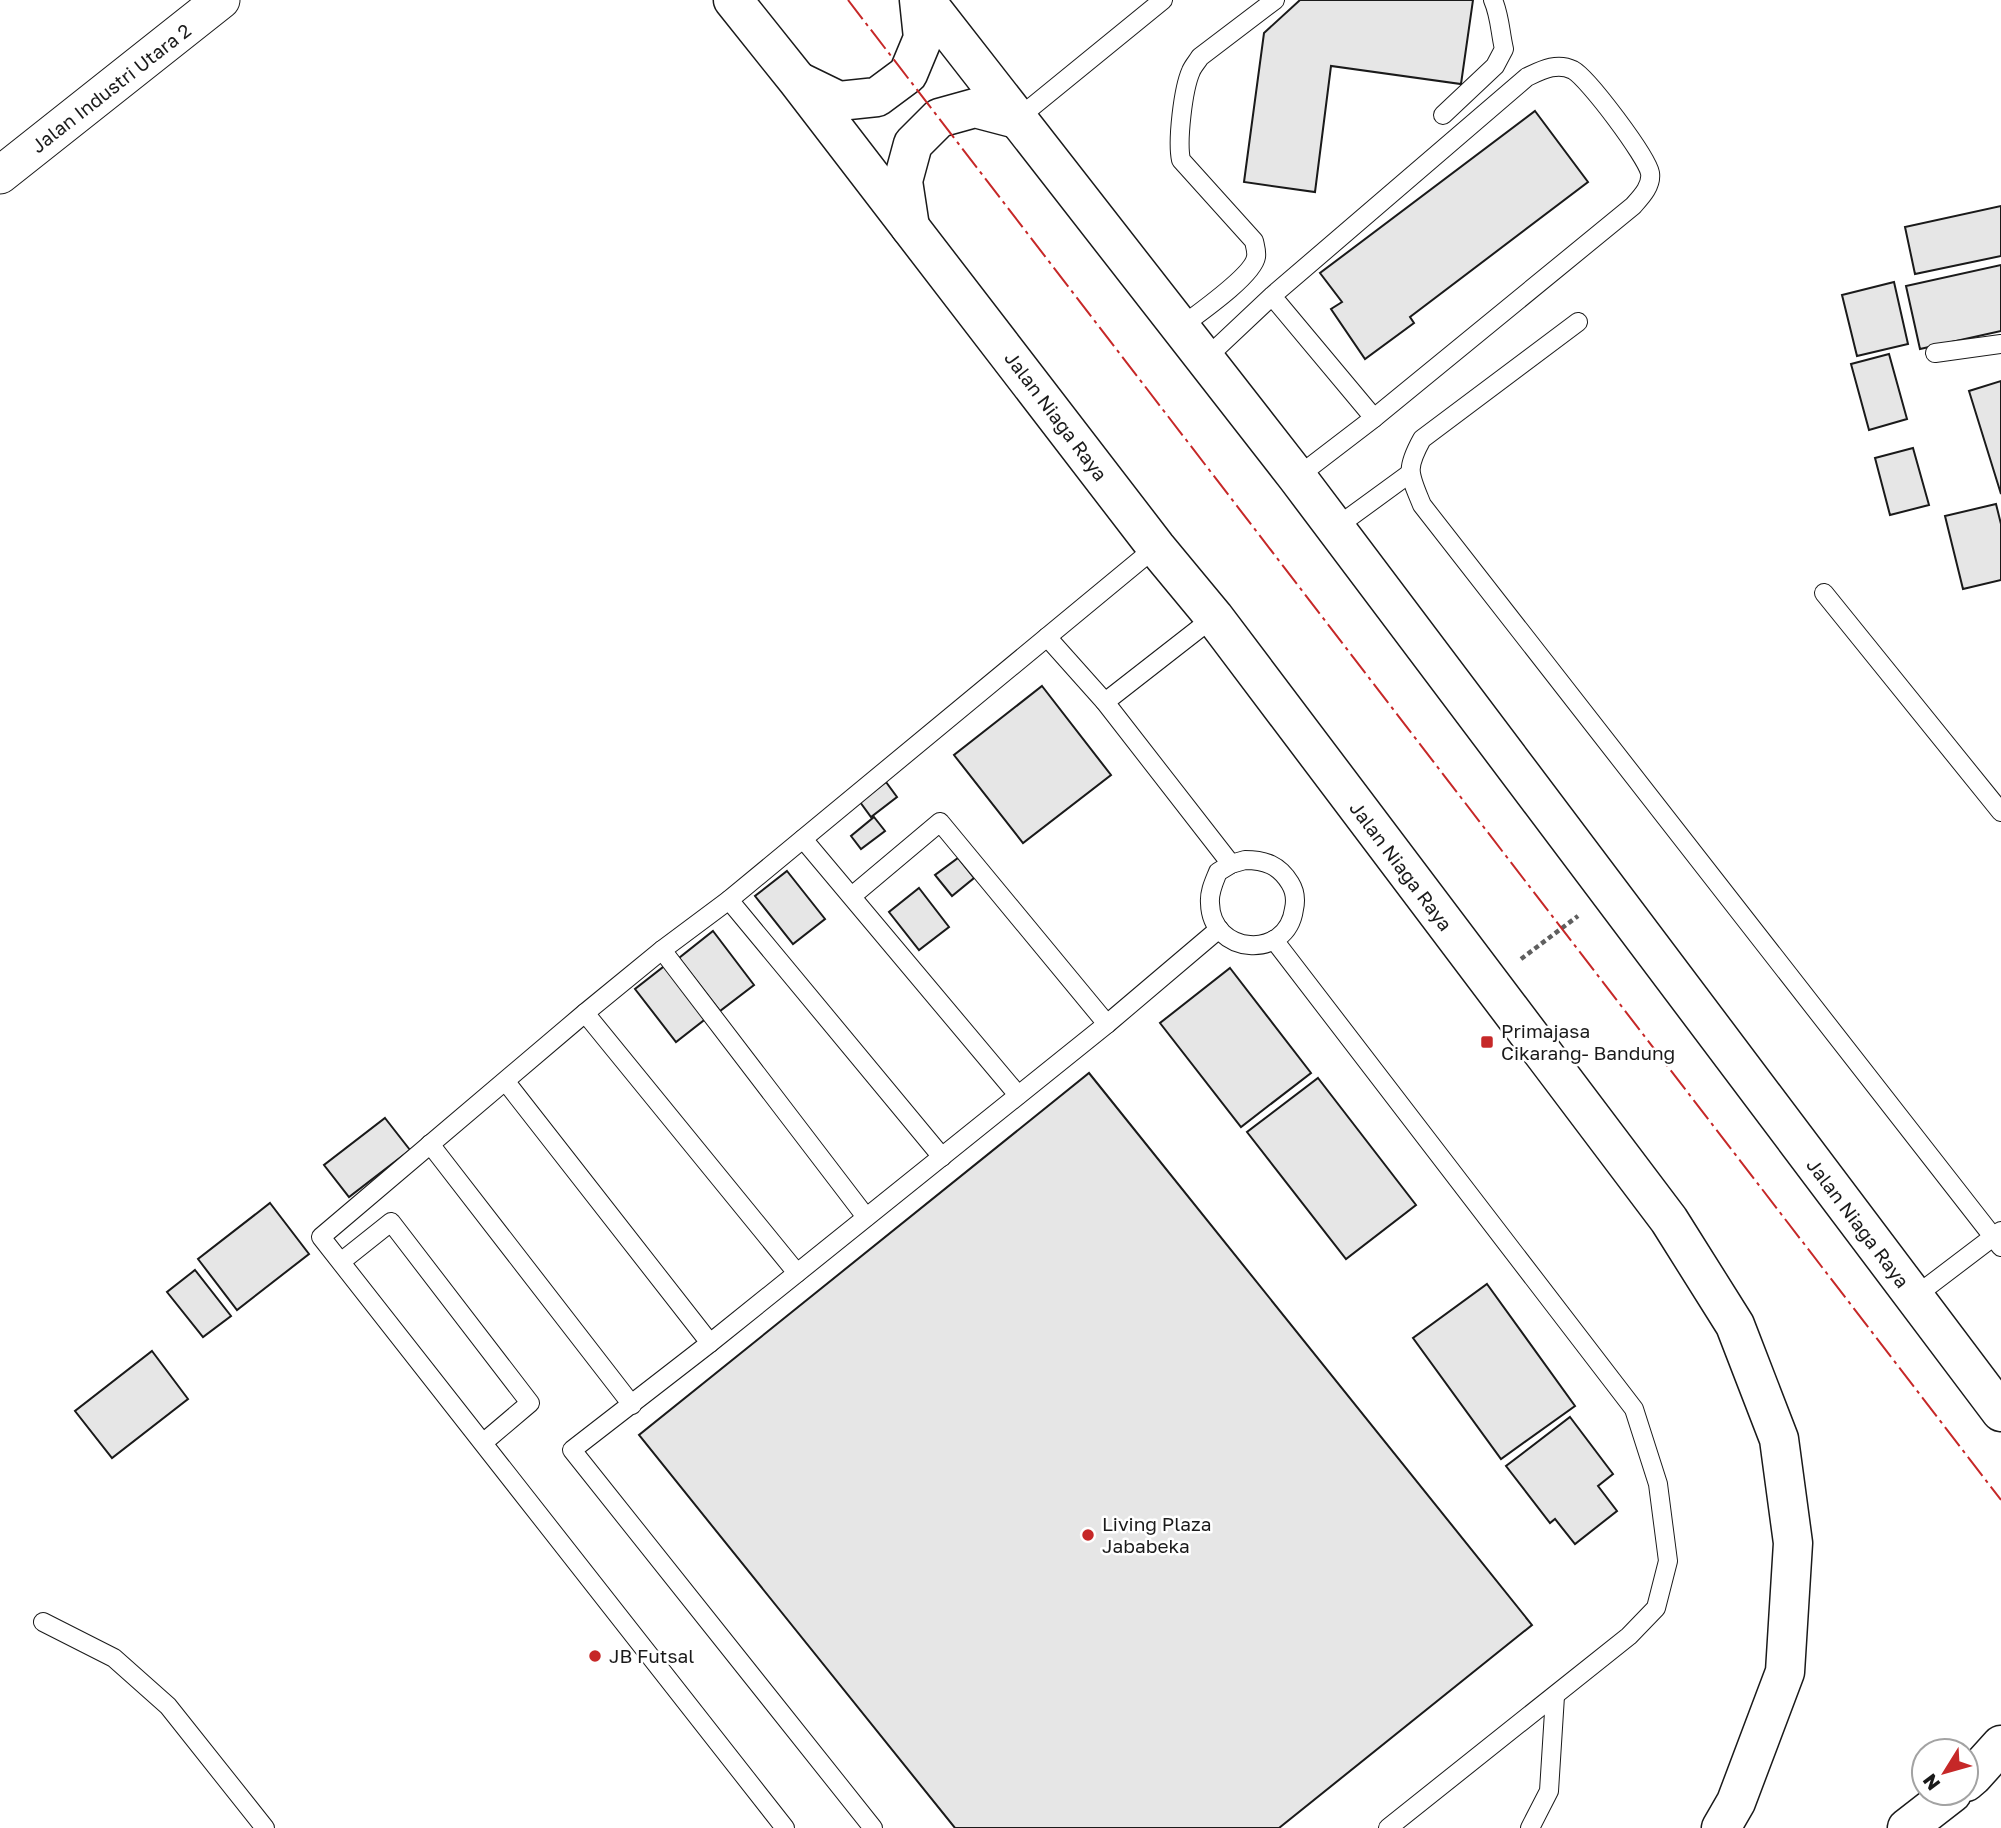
<svg xmlns="http://www.w3.org/2000/svg" width="2001" height="1828" viewBox="0 0 2001 1828" font-family="'Golos Text',sans-serif">
<rect width="100%" height="100%" fill="#fff"/>
<!-- building -->
<g fill="#e6e6e6" stroke="#1a1a1a" stroke-width="2">
<path d="M1300,0H1473L1461,84L1331,66L1315,192L1244,182L1264,33Z"/>
<path d="M1535,111L1588,182L1410,317L1414,323L1365,359L1331,309L1342,302L1320,273Z"/>
<path d="M2001,206V256L1915,274L1905,227Z"/>
<path d="M2001,265V331L1920,349L1906,286Z"/>
<path d="M1894,282L1908,344L1857,356L1842,295Z"/>
<path d="M1889,354L1907,419L1869,430L1851,364Z"/>
<path d="M2001,381V494L1969,391Z"/>
<path d="M1913,448L1929,505L1890,515L1875,458Z"/>
<path d="M1996,504L2001,524V580L1963,589L1945,516Z"/>
<path d="M1042,686L1111,775L1023,843L954,755Z"/>
<path d="M886,782L897,797L871,817L860,802Z"/>
<path d="M874,817L885,831L861,849L851,836Z"/>
<path d="M958,858L974,878L952,896L935,875Z"/>
<path d="M787,871L825,919L793,944L755,896Z"/>
<path d="M919,888L949,927L919,950L889,912Z"/>
<path d="M713,931L754,985L720,1011L679,958Z"/>
<path d="M667,964L708,1017L676,1042L635,989Z"/>
<path d="M1230,968L1311,1073L1241,1127L1160,1023Z"/>
<path d="M1089,1073L1532,1625L1279,1828H955L639,1435Z"/>
<path d="M1318,1078L1416,1205L1346,1259L1247,1132Z"/>
<path d="M385,1118L410,1150L349,1197L324,1165Z"/>
<path d="M270,1203L309,1254L237,1310L198,1259Z"/>
<path d="M195,1270L231,1316L203,1337L167,1292Z"/>
<path d="M1487,1284L1575,1406L1501,1459L1413,1338Z"/>
<path d="M152,1351L188,1399L112,1458L75,1411Z"/>
<path d="M1570,1417L1613,1474L1598,1486L1617,1511L1575,1544L1555,1519L1550,1523L1506,1466Z"/>
</g>
<g fill="none" stroke-linecap="round" stroke-linejoin="round">
<!-- service casing -->
<g stroke="#1a1a1a" stroke-width="20">
<g id="service">
<path d="M1443,115L1495,66L1504,49C1500,32 1500,16 1493,0"/>
<path d="M1017,119L1163,0"/>
<path d="M1578,322L1422,439C1405,470 1409,473 1422,505L2001,1247"/>
<path d="M1179,328C1196,315 1253,276 1256,257C1257,252 1255,246 1254,241L1181,160C1177,141 1183,89 1191,71C1193,66 1197,62 1200,57L1275,0"/>
<path d="M1935,353L2001,344"/>
<path d="M1204,360L1272,296L1527,77C1542,70 1557,62 1573,70C1588,78 1647,157 1650,173C1652,186 1641,197 1633,206L1374,418L1272,296"/>
<path d="M1297,477L1374,418"/>
<path d="M1335,528L1409,474"/>
<path d="M1824,593L2001,812"/>
<path d="M1047,637L1105,702L1231,864"/>
<path d="M1105,702L1214,617"/>
<path d="M803,839L1018,1095"/>
<path d="M1245,860C1265,860 1279,865 1290,883C1295,891 1296,900 1294,909C1287,961 1211,955 1210,903C1209,892 1214,882 1218,872L1231,864Z"/>
<path d="M852,896L940,822L1107,1024"/>
<path d="M729,900L942,1157"/>
<path d="M1274,940L1634,1409L1658,1484L1668,1561L1656,1608L1629,1636L1388,1828"/>
<path d="M662,950L866,1217"/>
<path d="M585,1013L797,1273"/>
<path d="M506,1082L710,1343"/>
<path d="M430,1144L632,1405"/>
<path d="M342,1261L391,1222L530,1403L484,1442"/>
<path d="M1914,1297L2001,1231"/>
<path d="M43,1622L114,1658L168,1706L265,1828"/>
<path d="M785,1828L321,1237L585,1013L662,950L729,900L1156,547"/>
<path d="M873,1828L572,1450L710,1343L1107,1024L1219,929"/>
<path d="M1530,1828L1549,1791L1555,1696"/>
</g>
</g>
<!-- minor casing -->
<g stroke="#1a1a1a" stroke-width="39">
<path id="minor" d="M0,175L221,0"/>
</g>
<!-- secondary casing -->
<g stroke="#1a1a1a" stroke-width="41">
<g id="secondary">
<path d="M733,0L797,80L1156,547L1214,617L1669,1220L1735,1325L1779,1439L1793,1543L1785,1672L1736,1802L1721,1828"/>
<path d="M925,0L1297,477L2001,1412"/>
<path d="M800,82L839,101L877,97L908,74L923,38L919,0"/>
<path d="M910,227L903,181L913,144L939,118L975,108L1017,119"/>
<path d="M1966,1782L1973,1776L2001,1745"/>
<path d="M1907,1828L1952,1793"/>
</g>
</g>
<!-- path -->
<path stroke="#5f5f5f" stroke-width="4.5" stroke-dasharray="5 3.5" stroke-linecap="butt" d="M1521,959L1578,916"/>
<!-- service -->
<use href="#service" stroke="#fff" stroke-width="18"/>
<!-- minor -->
<use href="#minor" stroke="#fff" stroke-width="37"/>
<!-- secondary -->
<use href="#secondary" stroke="#fff" stroke-width="38"/>
<!-- power -->
<path stroke="#c62828" stroke-width="2" stroke-dasharray="24 5 3.5 5" stroke-linecap="butt" d="M848,0L2001,1500"/>
</g>
<!-- markers -->
<g fill="#c62828" stroke="#fff" stroke-width="2.5">
<rect x="1480" y="1035" width="14" height="14" rx="3.5"/>
<circle cx="1088" cy="1535" r="7"/>
<circle cx="595" cy="1656" r="7"/>
</g>
<g text-anchor="middle" stroke-width="5" stroke-linejoin="round" paint-order="stroke">
<!-- street labels -->
<g font-size="19" fill="#1a1a1a" stroke="#fff">
<text transform="translate(111 88) rotate(-38)" y="7">Jalan Industri Utara 2</text>
<text transform="translate(1056 416) rotate(53)" y="7">Jalan Niaga Raya</text>
<text transform="translate(1401 866) rotate(53)" y="7">Jalan Niaga Raya</text>
<text transform="translate(1858 1223) rotate(53)" y="7">Jalan Niaga Raya</text>
</g>
<!-- poi labels -->
<g font-size="19" fill="#1a1a1a" stroke="#fff" text-anchor="start">
<text x="1501" y="1038">Primajasa<tspan x="1501" dy="22">Cikarang- Bandung</tspan></text>
<text x="1102" y="1531">Living Plaza<tspan x="1102" dy="22">Jababeka</tspan></text>
<text x="609" y="1663">JB Futsal</text>
</g>
</g>
<!-- north arrow -->
<g transform="translate(1945 1772) rotate(233)"><circle r="33" fill="#ffffff" stroke="#a3a3a3" stroke-width="2"/>
<path d="M0-5L12 26L0 18L-12 26Z" fill="#c62828"/>
<text y="-10" font-size="19" font-weight="bold" text-anchor="middle" fill="#1a1a1a">N</text>
</g>
</svg>
